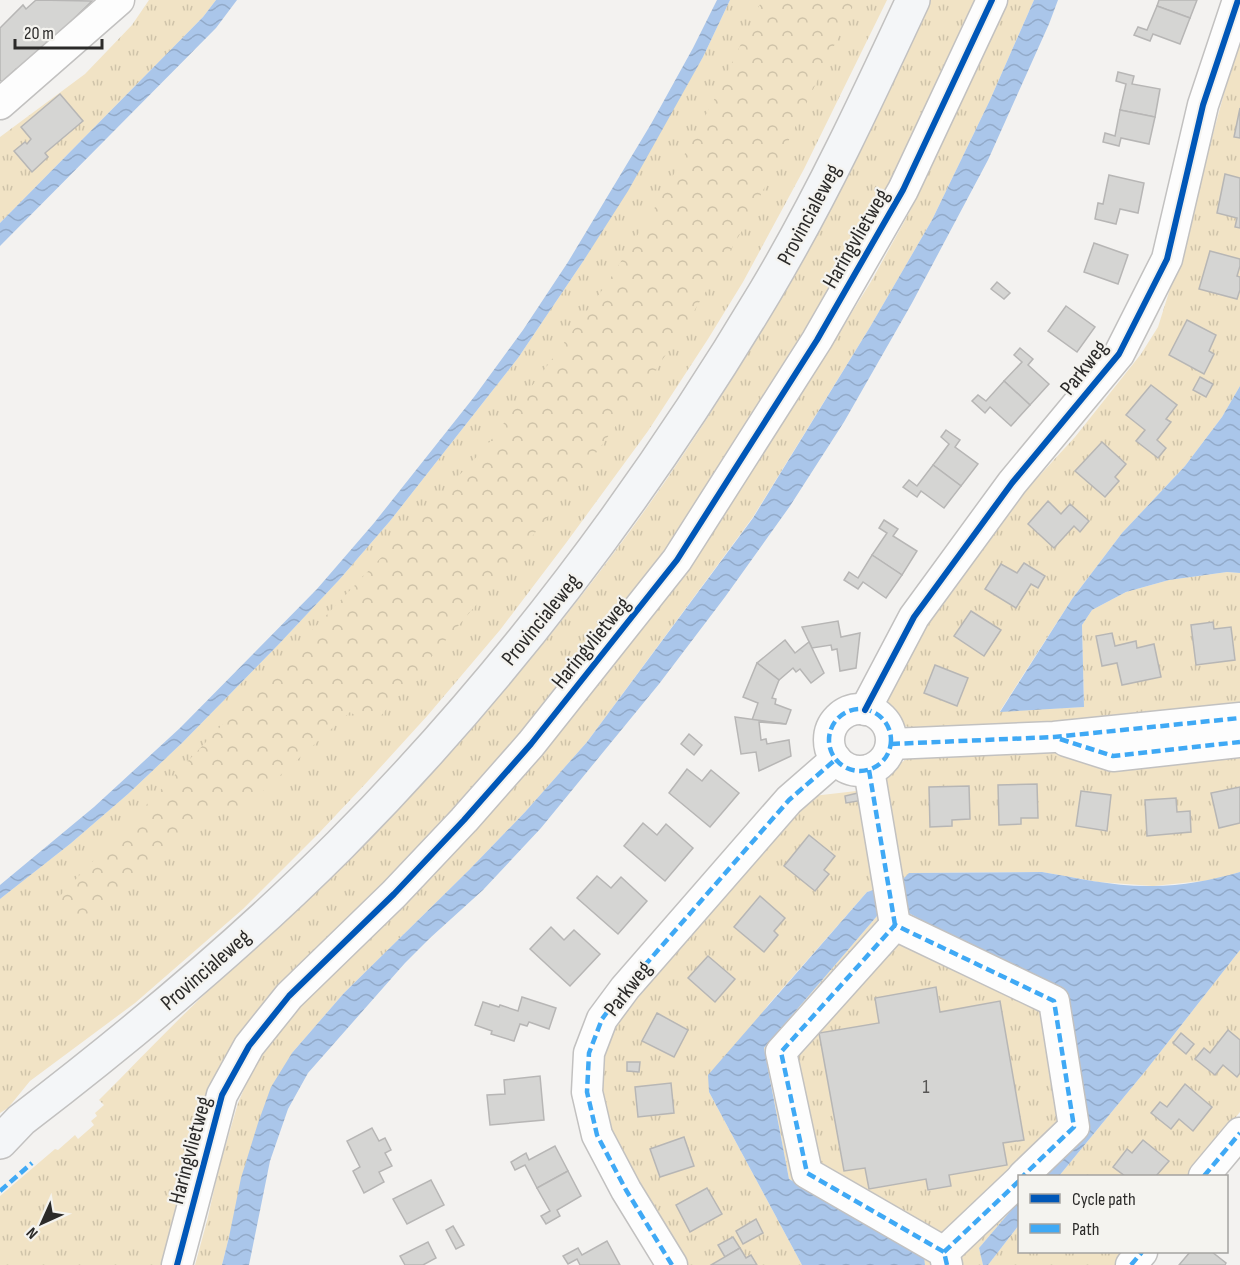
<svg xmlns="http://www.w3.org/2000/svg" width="1240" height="1265" viewBox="0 0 1240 1265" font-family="'Sofia Sans Condensed',sans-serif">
<defs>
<pattern id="grass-tufts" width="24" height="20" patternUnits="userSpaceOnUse" patternTransform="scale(1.5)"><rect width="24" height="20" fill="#f1e3c5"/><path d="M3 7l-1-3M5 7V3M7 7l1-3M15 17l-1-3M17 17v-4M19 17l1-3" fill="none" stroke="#cfc3a9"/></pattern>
<pattern id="forest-crowns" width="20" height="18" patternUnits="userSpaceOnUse" patternTransform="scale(1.5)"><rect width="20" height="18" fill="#f1e3c5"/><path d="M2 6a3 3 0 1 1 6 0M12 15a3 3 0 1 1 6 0" fill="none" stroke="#cfc3a9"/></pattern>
<pattern id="water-waves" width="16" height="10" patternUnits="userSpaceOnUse" patternTransform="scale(1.5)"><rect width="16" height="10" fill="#aac6ea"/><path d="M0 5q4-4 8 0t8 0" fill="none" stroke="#92aac9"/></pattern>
</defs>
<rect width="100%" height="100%" fill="#f3f2f0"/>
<!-- grass -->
<g fill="url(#grass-tufts)">
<path d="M149,0H216L203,17L0,223V137L85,74L132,25Z"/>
<path d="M730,0H887L804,169L743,282L708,339L648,431L566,543L500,630L428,715L368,781L319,833L243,909L135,1003L30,1081L8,1108L0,1113V899L70,844L128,794L183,742L279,644L339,580L390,521L518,358L584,260L703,57Z"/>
<path d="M930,0H978L886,194L824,305L688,520L645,581L529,729L389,883L271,998L167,1265H0V1196L55,1149L58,1150L75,1135L78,1139L94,1125L91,1121L97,1116L95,1113L104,1105L99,1100C135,1064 171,1026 208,991C257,945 306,899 355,852C373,834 392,816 409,797C523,675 629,543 718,401C800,273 869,139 930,0Z"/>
<path d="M1001,0H1034L990,100L932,220L870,327L753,517L587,742L526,811L469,870L344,993L292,1053L229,1237L222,1265H195L207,1221L219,1168L238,1103L253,1068L299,1005L736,495L788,415L872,280L909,213L963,98Z"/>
<path d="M1240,35V386L1222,417L1185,466L1122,533L1072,599L1000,711L1084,707L1082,625L1092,610L1126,592L1169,580L1227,572L1240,573V705L926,733L902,725L898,721L894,713L890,709L888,701L893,680L932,619L1029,487L1075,437L1141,354L1158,327L1175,273Z"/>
<path d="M1056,752L1077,756L1240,752V872L1213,880L1153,886L1098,882L1042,872L910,873L896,886L898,907L1057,995L1081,1129L979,1248L983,1265H925L923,1257L789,1179L764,1048L883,909L880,888L867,892L768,1005L709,1092L802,1265H685L603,1127L592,1074L611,1030L801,803L813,796L865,790L885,774L915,753L1038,754Z"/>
<path d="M1240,950V1112L1189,1176H1059L1147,1069Z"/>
<path d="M1019,1225L1020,1252H1129L1118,1265H988Z"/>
</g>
<!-- forest -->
<path fill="url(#forest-crowns)" d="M762,0H856L786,146L743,229L684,328L639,394L569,490L495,583L372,726L350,712L232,819L214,803L78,922L57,899L485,448L550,362L608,282L662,196L716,96Z"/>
<!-- water -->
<g fill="url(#water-waves)">
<path d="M216,0H237L216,28L0,246V223L203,17Z"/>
<path d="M717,0H730L703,57L628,191L584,260L518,358L390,521L339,580L279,644L183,742L128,794L70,844L0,899V885L94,807L180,728L317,589L374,523L474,397L523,330L568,262L651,124L693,48Z"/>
<path d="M1034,0H1058L1049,24L988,160L912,303L844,422L790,506L725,597L659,684L541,828L483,890L430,938L405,963L308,1073L288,1109L270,1161L249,1265H222L229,1237L241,1178L258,1123L271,1087L292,1053L344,993L469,870L526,811L587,742L753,518L870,327L932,220L990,100Z"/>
<path d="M1240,386V573L1227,572L1169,580L1126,592L1092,610L1082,625L1084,707L1000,712L1072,599L1122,533L1185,466L1222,417Z"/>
<path d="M1042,872C1078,878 1115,887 1153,886C1182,886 1212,880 1240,872V950L1147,1069L1059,1176H1040L1081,1128L1057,995L898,907L896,886L909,873Z"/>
<path d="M880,888L883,909L764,1048L789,1179L924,1257L925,1265H802L709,1092L708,1075L867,892Z"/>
<path d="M1019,1201V1225L988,1265H983L979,1248Z"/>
</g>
<!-- building -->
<g fill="#d5d5d3" stroke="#b7b6b5" stroke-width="1.5">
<path d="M36,0L92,1L19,72L16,69L2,82L0,80V28L23,5L26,9Z"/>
<path d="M1159,0H1197L1190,18L1157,6Z"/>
<path d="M1157,6L1190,18L1180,44L1153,34L1150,41L1134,35L1138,27L1147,30Z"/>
<path d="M1118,72L1134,76L1132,84L1160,89L1155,117L1120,110L1126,84L1116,81Z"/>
<path d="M60,94L83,121L45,153L48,157L32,172L14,151L25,142L27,144L31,139L21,127Z"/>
<path d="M1240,108V138L1234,137Z"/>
<path d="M1120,110L1155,117L1149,144L1121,138L1119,146L1103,142L1105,133L1115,136Z"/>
<path d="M1225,174L1240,178V228L1235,227L1237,218L1217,213Z"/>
<path d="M1109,175L1144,183L1138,213L1120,209L1116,224L1095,219L1098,203L1103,204Z"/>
<path d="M1094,243L1128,255L1118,284L1084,272Z"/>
<path d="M1210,251L1240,259V266L1237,276L1240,277V290L1237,299L1199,289Z"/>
<path d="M997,282L1010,293L1004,299L991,289Z"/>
<path d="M1066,306L1095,327L1077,352L1048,331Z"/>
<path d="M1187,320L1216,335L1209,351L1214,354L1204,374L1169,355Z"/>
<path d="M1020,348L1033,359L1028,365L1049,384L1030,405L1004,381L1022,362L1014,355Z"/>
<path d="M1200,377L1213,384L1206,397L1193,390Z"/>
<path d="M1004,381L1030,405L1011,426L990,407L985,413L972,401L978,395L986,401Z"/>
<path d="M1151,385L1177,405L1166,419L1171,422L1157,440L1166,448L1158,458L1136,441L1145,430L1126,415Z"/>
<path d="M946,430L960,440L955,447L978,464L961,486L933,465L949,444L941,437Z"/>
<path d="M1102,442L1126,464L1115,477L1119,481L1105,497L1075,471Z"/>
<path d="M933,465L961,486L944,508L921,491L917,497L903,487L909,480L917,486Z"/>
<path d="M1048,501L1061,514L1070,504L1089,521L1080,532L1074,526L1054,548L1028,524Z"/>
<path d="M884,520L898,529L893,536L917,551L902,575L872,555L887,533L879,528Z"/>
<path d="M872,555L902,575L886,598L863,582L858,589L844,580L849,572L858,578Z"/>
<path d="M1024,563L1045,576L1038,588L1031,584L1016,608L985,589L1001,564L1017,573Z"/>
<path d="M971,611L1001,630L984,656L954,636Z"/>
<path d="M838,621L841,637L860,633L856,668L840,671L837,649L832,650L831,645L812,648L802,627Z"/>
<path d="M1213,622L1214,629L1231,627L1235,660L1196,665L1191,625Z"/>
<path d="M1112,633L1115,646L1136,641L1137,648L1154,644L1161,677L1122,685L1117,663L1102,666L1096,636Z"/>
<path d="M785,640L795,653L809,642L824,673L811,683L800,669L796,672L793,668L779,680L757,663Z"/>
<path d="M757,663L779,680L772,698L776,699L775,704L791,710L786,724L752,720L758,703L743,697Z"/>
<path d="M935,665L968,678L957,706L924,693Z"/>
<path d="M735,717L786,724L759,722L761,740L766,739L767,744L789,740L791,756L759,771L756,752L741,754Z"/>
<path d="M689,734L702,745L694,755L681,744Z"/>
<path d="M687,769L702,781L711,770L739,793L710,827L669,793Z"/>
<path d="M1037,784L1038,818H1021V824L999,825L998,785Z"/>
<path d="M969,786L970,819L952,820V826L930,827L929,787Z"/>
<path d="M1240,787V823L1219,828L1211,793Z"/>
<path d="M1081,791L1111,795L1107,831L1076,826Z"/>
<path d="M862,792L864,800L846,803L845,796Z"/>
<path d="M1176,798L1177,812L1190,811L1191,832L1147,836L1145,800Z"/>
<path d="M643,823L657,835L666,824L693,848L665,881L624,846Z"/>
<path d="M809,835L835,856L824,870L829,874L815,891L784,866Z"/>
<path d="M597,876L611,888L621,877L647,901L618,934L577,898Z"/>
<path d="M760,896L785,918L774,931L778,935L764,952L734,927Z"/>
<path d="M551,927L564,940L574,930L600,954L570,986L530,949Z"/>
<path d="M708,956L735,979L715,1002L688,978Z"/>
<path d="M936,987L940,1012L1000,1001L1024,1140L1003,1143L1007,1165L949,1175L951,1186L928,1190L926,1179L869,1189L865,1168L844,1171L819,1033L879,1023L875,998Z"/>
<path d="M522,997L556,1008L549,1029L529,1022L527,1026L520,1024L514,1041L491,1034L492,1031L475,1025L483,1002L499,1007L500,1005L518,1011Z"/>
<path d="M657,1013L688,1030L674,1057L642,1041Z"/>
<path d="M1228,1030L1240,1040V1073L1237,1077L1223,1065L1215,1075L1195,1059L1204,1048L1210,1053Z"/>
<path d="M1181,1033L1194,1044L1186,1054L1173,1043Z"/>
<path d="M627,1062H640L639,1072L627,1071Z"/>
<path d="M540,1076L544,1120L490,1125L487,1095L505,1094L504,1080Z"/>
<path d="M671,1083L674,1113L638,1117L635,1087Z"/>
<path d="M1185,1084L1212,1107L1193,1131L1179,1119L1171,1129L1151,1113L1160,1102L1167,1107Z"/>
<path d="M372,1128L379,1141L385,1138L391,1150L385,1153L392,1166L379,1172L384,1182L364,1193L353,1171L360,1167L347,1141Z"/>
<path d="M684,1137L694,1166L660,1177L650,1149Z"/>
<path d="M1143,1140L1169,1161L1156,1176H1125L1113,1167L1127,1149L1132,1153Z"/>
<path d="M555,1146L568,1171L537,1188L525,1165L515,1170L511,1162L526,1153L529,1160Z"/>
<path d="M568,1171L581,1196L557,1210L560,1216L546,1224L541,1216L550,1211L537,1188Z"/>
<path d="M431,1180L444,1205L407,1224L393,1199Z"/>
<path d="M707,1188L722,1214L690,1232L676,1205Z"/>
<path d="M756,1219L763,1233L743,1244L736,1231Z"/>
<path d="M453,1226L464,1245L456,1249L446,1230Z"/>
<path d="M733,1237L740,1248L725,1257L718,1245Z"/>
<path d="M607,1241L620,1265H580L577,1259L568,1264L563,1256L578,1248L582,1255Z"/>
<path d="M428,1242L436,1258L423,1265H405L400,1256Z"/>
<path d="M740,1248L746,1258L751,1255L757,1265H711Z"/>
<path d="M1190,1252H1212L1226,1263L1225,1265H1179Z"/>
</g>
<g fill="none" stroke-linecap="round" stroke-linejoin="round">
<!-- street casing -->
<g stroke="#c2c1c0" stroke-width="33">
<g id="street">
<path d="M0,104L119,0"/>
<circle cx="860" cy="740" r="31"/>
<path d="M865,710L914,617L1012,483L1119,354L1167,259L1203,105L1238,0"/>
<path d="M1066,741L1113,756L1240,742"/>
<path d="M891,744L1054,737L1240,718"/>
<path d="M869,770L895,925"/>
<path d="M1204,1176L1240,1133"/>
<path d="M944,1252L1020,1180"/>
<path d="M177,1265L222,1095L249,1046L289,996L394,894L464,820L531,744L677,560L817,340L903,190L992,0"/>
<path d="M672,1265L626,1190L597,1135L587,1092L589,1053L602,1019L625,988L789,800L836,759"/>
<path d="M947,1265L944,1252L807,1173L781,1052L895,925L1054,1001L1074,1127L1023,1176"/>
<path d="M1131,1265L1142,1252"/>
</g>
</g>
<!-- secondary casing -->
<g stroke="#c2c1c0" stroke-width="36">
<path id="secondary" d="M0,1142L21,1120C132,1035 241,944 340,845C505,679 645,493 765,292C821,198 867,99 913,0"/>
</g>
<!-- street -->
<use href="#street" stroke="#fdfdfd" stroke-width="30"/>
<!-- secondary -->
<use href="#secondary" stroke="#f4f6f8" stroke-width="33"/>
<!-- quiet -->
<g stroke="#3fa9f5" stroke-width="4.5" stroke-dasharray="9 4.5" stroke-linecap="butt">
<circle cx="860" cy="740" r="31"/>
<path d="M1060,739L1113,756L1240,742"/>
<path d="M891,744L1054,737L1240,718"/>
<path d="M869,770L895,925"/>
<path d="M1204,1176L1240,1133"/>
<path d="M0,1191L32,1163"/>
<path d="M944,1252L1020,1180"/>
<path d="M672,1265L626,1190L597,1135L587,1092L589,1053L602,1019L625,988L789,800L836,759"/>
<path d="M947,1265L944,1252L807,1173L781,1052L895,925L1054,1001L1074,1127L1023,1176"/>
<path d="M1131,1265L1142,1252"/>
</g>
<!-- cycleway casing -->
<g stroke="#f4f3ef" stroke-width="10">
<g id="cycleway">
<path d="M865,710L914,617L1012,483L1119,354L1167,259L1203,105L1238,0"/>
<path d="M177,1265L222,1095L249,1046L289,996L394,894L464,820L531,744L677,560L817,340L903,190L992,0"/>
</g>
</g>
<!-- cycleway -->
<use href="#cycleway" stroke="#0057b8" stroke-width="6"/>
</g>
<g text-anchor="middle" stroke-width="4.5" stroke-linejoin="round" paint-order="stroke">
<!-- number labels -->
<g font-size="20" fill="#565554">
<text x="926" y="1093">1</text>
</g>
<!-- street labels -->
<g font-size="22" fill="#2b2a29" stroke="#f4f3ef">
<text transform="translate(808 214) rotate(-62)" y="8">Provincialeweg</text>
<text transform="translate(855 238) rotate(-60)" y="8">Haringvlietweg</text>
<text transform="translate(1083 367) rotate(-52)" y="8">Parkweg</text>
<text transform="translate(540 619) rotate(-51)" y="8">Provincialeweg</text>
<text transform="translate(590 642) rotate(-51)" y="8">Haringvlietweg</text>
<text transform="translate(205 969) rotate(-41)" y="8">Provincialeweg</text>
<text transform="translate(627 988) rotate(-52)" y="8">Parkweg</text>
<text transform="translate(189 1150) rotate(-75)" y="8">Haringvlietweg</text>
</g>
</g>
<!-- legend -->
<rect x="1018" y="1175" width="210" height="78" fill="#f4f3ef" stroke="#a4a3a0" stroke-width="1.5"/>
<rect x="1030" y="1194" width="30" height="9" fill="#0057b8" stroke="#a4a3a0" stroke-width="1.5"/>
<text x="1072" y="1205" font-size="18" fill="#2b2a29">Cycle path</text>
<rect x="1030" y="1224" width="30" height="9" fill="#3fa9f5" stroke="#a4a3a0" stroke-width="1.5"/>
<text x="1072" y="1235" font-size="18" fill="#2b2a29">Path</text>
<!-- north arrow -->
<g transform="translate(42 1223) rotate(225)" stroke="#f4f3ef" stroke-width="4.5" paint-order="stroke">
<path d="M0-4.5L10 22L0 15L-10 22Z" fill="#2b2a29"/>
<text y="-9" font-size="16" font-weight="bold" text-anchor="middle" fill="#2b2a29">N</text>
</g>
<!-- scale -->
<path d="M15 39v9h87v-9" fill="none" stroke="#2b2a29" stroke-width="3"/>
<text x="24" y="39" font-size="18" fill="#2b2a29" stroke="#f4f3ef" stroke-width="4.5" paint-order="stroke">20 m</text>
</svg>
